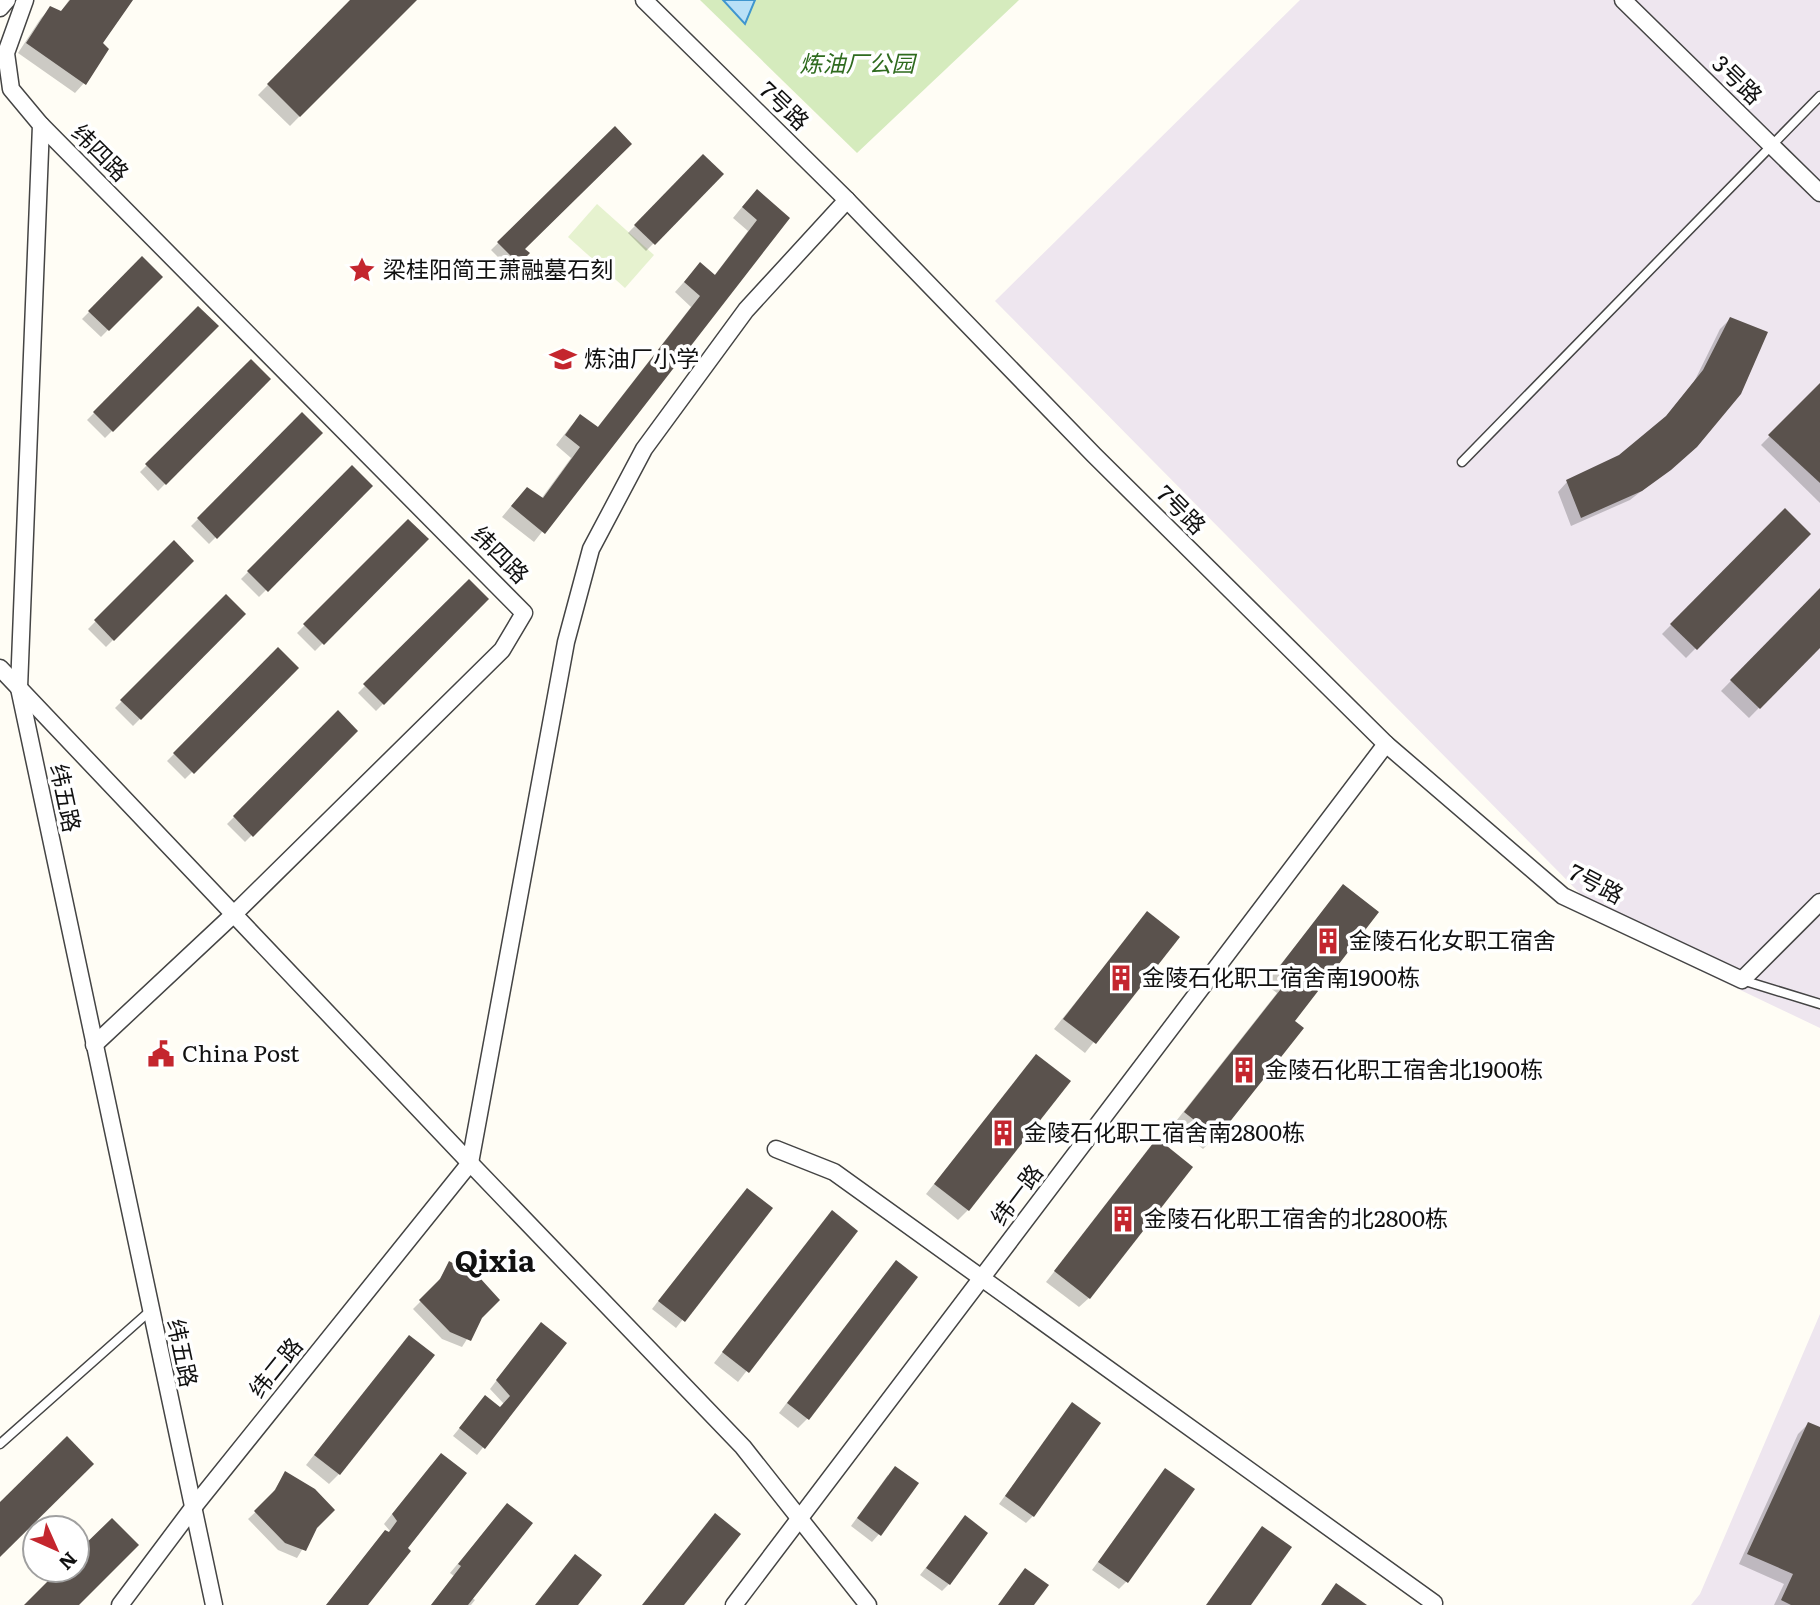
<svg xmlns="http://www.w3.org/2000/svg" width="1820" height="1605" viewBox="0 0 1820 1605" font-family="Literata,'Noto Sans SC',serif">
<rect width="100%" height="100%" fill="#fffdf5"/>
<!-- industrial -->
<g fill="#eee6ef">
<path d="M1300,0H1820V1028L1617,931L995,301Z"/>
<path d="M1820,1314V1605H1691L1700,1594Z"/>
</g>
<!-- green -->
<path fill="#d5ebbd" d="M700,0H1019L857,153Z"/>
<!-- pitch -->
<path fill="#e6f2cf" d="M597,204L654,255L625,288L568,237Z"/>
<!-- water -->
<path fill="#b9e0f7" stroke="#3f96cf" stroke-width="2" d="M723,0H755L745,24Z"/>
<!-- shadow -->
<g fill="#0003">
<path d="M69,0H130L101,43L84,83L75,93L18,53L41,18L51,8L60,13Z"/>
<path d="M352,0H414L290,126L258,95Z"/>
<path d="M615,128L523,249L527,253L511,270L491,250Z"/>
<path d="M703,156L722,174L646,251L628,233Z"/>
<path d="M747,201L788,218L534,542L502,517L517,499H541L571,458L556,445L571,426L581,417L597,428L691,307L675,292L691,274L714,276L748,231L733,218Z"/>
<path d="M142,259L160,277L101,337L82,319Z"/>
<path d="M198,309L216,326L105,438L87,420Z"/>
<path d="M1730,319L1685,457L1630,500L1571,526L1558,492L1567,482L1620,457L1661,423L1694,382L1720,329Z"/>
<path d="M251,361L269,379L158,491L140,472Z"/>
<path d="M1820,385V503L1761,445Z"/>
<path d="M302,415L320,433L209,544L191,526Z"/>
<path d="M352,468L370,486L259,597L241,579Z"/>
<path d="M1785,510L1809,534L1686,658L1662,634Z"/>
<path d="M408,521L426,539L315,651L297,633Z"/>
<path d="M174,542L192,561L106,647L88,629Z"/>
<path d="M469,581L487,599L376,711L358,693Z"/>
<path d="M1820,590V646L1749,718L1721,691Z"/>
<path d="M226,597L244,614L133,726L115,708Z"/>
<path d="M278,650L297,668L185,779L167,761Z"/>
<path d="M338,713L356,731L245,842L227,824Z"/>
<path d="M1343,886L1292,1021L1215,1137L1203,1149L1173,1125L1277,993L1265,984Z"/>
<path d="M1147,914L1177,937L1085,1053L1054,1029Z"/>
<path d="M1036,1056L968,1210L958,1220L926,1194Z"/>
<path d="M1157,1141L1089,1298L1079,1307L1046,1282Z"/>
<path d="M740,1197L771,1208L676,1328L652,1309Z"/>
<path d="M832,1212L855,1231L738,1382L714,1363Z"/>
<path d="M450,1263L481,1317L462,1347L442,1339L413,1309L434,1288Z"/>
<path d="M887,1272L808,1418L798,1428L779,1413Z"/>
<path d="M534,1332L565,1344L477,1455L453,1436L485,1397L500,1409L504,1404L490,1389Z"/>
<path d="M400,1347L339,1474L329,1484L306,1465Z"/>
<path d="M1072,1404L1033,1516L1026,1523L999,1504Z"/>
<path d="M1808,1424L1820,1429V1605H1774L1784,1584L1739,1564L1798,1434Z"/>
<path d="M432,1464L405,1548L366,1605H326L377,1541L388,1533L390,1531L384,1524Z"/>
<path d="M1165,1470L1126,1582L1119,1589L1092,1570Z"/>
<path d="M285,1473L316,1527L297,1558L278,1550L248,1519L269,1499Z"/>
<path d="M888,1475L879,1534L872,1542L851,1526Z"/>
<path d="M507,1505L472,1598L475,1600L471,1605H431L454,1576L450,1573Z"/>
<path d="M965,1518L949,1584L942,1591L920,1575Z"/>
</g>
<!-- building -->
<g fill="#5a524d">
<path d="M70,0H133L103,43L109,49L86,85L26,43L50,6L61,11Z"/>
<path d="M350,0H417L300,117L267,84Z"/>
<path d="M615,126L632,144L525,249L530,253L519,264L497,242Z"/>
<path d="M703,154L724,174L655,245L634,225Z"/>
<path d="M757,189L790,218L545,534L511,506L527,487L543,498L580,447L565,435L580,414L598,427L700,296L684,282L700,262L715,275L757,220L742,207Z"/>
<path d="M142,256L163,277L109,331L88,311Z"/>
<path d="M198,306L219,326L113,432L93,412Z"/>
<path d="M1730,317L1768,332L1741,394L1697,447L1671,470L1642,491L1581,518L1566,480L1619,455L1666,416L1703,370Z"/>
<path d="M251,359L271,379L166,485L145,464Z"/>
<path d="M1820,383V483L1768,435Z"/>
<path d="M302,412L323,433L217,539L197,518Z"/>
<path d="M352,465L373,486L268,592L247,571Z"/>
<path d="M1785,508L1811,534L1697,650L1670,624Z"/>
<path d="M408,519L429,539L324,645L303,624Z"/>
<path d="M174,540L194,561L114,641L94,620Z"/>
<path d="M469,579L489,599L384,705L363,684Z"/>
<path d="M1820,588V648L1760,709L1730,680Z"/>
<path d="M226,594L246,614L141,720L120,700Z"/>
<path d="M278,647L299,668L194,774L173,753Z"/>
<path d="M338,710L358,731L253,837L233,816Z"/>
<path d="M1343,884L1379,912L1295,1021L1304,1028L1217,1138L1184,1112L1288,980L1276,971Z"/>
<path d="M1147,911L1180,937L1096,1044L1063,1019Z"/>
<path d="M1036,1054L1071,1081L969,1211L934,1184Z"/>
<path d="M1157,1138L1193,1167L1090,1299L1054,1271Z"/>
<path d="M747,1188L773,1208L685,1322L658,1301Z"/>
<path d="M832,1210L858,1231L749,1373L722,1352Z"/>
<path d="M896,1260L918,1277L809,1420L787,1403Z"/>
<path d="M449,1261L480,1278L500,1300L482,1318L471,1341L450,1332L419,1300L440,1279Z"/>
<path d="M541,1322L567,1343L485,1449L459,1428L485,1395L500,1407L510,1396L496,1380Z"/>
<path d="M409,1335L435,1355L340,1475L314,1455Z"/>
<path d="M1072,1402L1101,1423L1034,1517L1005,1496Z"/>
<path d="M1808,1422L1820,1427V1605H1791L1781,1600L1793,1574L1747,1554Z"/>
<path d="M67,1436L94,1464L0,1557V1502Z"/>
<path d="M441,1453L467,1473L408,1548L411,1551L368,1605H326L385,1530L389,1532L397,1521L392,1514Z"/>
<path d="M895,1466L919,1483L881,1536L857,1518Z"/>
<path d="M1165,1468L1195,1489L1128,1583L1098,1562Z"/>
<path d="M285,1471L315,1489L335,1510L317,1528L306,1551L285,1543L254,1511L275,1490Z"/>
<path d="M507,1503L533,1523L468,1605H431L461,1566L458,1564Z"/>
<path d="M715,1513L741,1534L684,1605H642Z"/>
<path d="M965,1515L988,1533L950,1585L926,1568Z"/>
<path d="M112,1518L139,1545L79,1605H24L59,1570H77V1552Z"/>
<path d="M1262,1526L1292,1547L1251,1605H1206Z"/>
<path d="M575,1554L602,1575L578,1605H535Z"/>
<path d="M1025,1568L1049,1585L1034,1605H998Z"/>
<path d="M1336,1583L1367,1605H1321Z"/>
</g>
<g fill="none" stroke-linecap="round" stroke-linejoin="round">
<!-- lane casing -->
<g stroke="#444" stroke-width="11">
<g id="lane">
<path d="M1462,462L1820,96"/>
<path d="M1742,980L1820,1004"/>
<path d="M0,1444L150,1311"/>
</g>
</g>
<!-- street casing -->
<g stroke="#444" stroke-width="19">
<g id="street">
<path d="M25,0L6,53L11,89L41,125L19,688L214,1605"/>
<path d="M644,0L847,200L1094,455L1386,744L1563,896L1742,980L1820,902"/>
<path d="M1623,0L1820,193"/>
<path d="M0,8L7,0"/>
<path d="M41,125L524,613L502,650L234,914L94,1045"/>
<path d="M0,668L470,1163L566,642L591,549L644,449L746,310L847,200"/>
<path d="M776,1149L834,1172L1434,1603"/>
<path d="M120,1605L192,1509L470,1163L743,1447L868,1605"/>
<path d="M734,1605L1386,744"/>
</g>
</g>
<!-- lane -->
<use href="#lane" stroke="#fff" stroke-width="8"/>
<!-- street -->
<use href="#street" stroke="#fff" stroke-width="16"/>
</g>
<!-- icons -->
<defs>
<g id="sight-bare" transform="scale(2.1)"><path d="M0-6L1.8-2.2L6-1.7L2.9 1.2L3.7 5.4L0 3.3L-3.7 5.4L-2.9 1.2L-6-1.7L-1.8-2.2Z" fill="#c4262e" stroke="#fff" stroke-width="2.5" paint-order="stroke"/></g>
<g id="school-bare" transform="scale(2.1)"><path d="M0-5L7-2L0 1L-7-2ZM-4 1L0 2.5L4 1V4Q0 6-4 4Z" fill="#c4262e" stroke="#fff" stroke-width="2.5" paint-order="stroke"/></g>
<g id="building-bare" transform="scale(2.1)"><path d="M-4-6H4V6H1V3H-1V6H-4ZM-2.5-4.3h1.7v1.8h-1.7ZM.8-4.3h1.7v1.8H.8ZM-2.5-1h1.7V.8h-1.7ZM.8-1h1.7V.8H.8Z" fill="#c4262e" stroke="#fff" stroke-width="2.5" paint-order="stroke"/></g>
<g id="civic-bare" transform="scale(2.1)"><path d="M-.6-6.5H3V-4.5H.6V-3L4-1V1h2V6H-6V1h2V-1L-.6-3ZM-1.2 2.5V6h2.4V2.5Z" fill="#c4262e" stroke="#fff" stroke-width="2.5" paint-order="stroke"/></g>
</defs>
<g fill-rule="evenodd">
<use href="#sight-bare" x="362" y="270"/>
<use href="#school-bare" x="563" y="359"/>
<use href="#building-bare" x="1328" y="941"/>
<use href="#building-bare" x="1121" y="978"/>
<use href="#civic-bare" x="161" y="1054"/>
<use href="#building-bare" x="1244" y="1070"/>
<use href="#building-bare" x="1003" y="1133"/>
<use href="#building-bare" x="1123" y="1219"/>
</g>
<g text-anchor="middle" stroke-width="7" stroke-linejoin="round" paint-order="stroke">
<!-- park labels -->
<g font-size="23" font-style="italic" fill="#2f6b1f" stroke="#fff">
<text x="857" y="72">炼油厂公园</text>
</g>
<!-- street labels -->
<g font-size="23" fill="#111" stroke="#fff">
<text transform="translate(1737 80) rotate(44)" y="8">3号路</text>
<text transform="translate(784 106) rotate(44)" y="8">7号路</text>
<text transform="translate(100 153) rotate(45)" y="8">纬四路</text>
<text transform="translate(1181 510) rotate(45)" y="8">7号路</text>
<text transform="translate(500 555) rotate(45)" y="8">纬四路</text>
<text transform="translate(65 798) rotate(78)" y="8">纬五路</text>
<text transform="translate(1596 884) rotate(28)" y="8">7号路</text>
<text transform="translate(1017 1195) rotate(-53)" y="8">纬一路</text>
<text transform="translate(182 1353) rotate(78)" y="8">纬五路</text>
<text transform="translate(276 1368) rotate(-51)" y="8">纬二路</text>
</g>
<!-- poi labels -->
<g font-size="23" fill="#111" stroke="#fff" text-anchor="start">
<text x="383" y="278">梁桂阳简王萧融墓石刻</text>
<text x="584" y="367">炼油厂小学</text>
<text x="1349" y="949">金陵石化女职工宿舍</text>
<text x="1142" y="986">金陵石化职工宿舍南1900栋</text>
<text x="182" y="1062">China Post</text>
<text x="1265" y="1078">金陵石化职工宿舍北1900栋</text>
<text x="1024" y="1141">金陵石化职工宿舍南2800栋</text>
<text x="1144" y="1227">金陵石化职工宿舍的北2800栋</text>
</g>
<!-- district labels -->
<g font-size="30" font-weight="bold" fill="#111" stroke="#fff">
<text x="495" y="1272">Qixia</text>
</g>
</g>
<!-- north arrow -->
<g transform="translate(56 1549) rotate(135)"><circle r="33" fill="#ffffff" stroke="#a0a0a0" stroke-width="2"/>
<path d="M0-5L12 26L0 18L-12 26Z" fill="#c4262e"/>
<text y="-10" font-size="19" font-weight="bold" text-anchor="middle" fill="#111111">N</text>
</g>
</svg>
